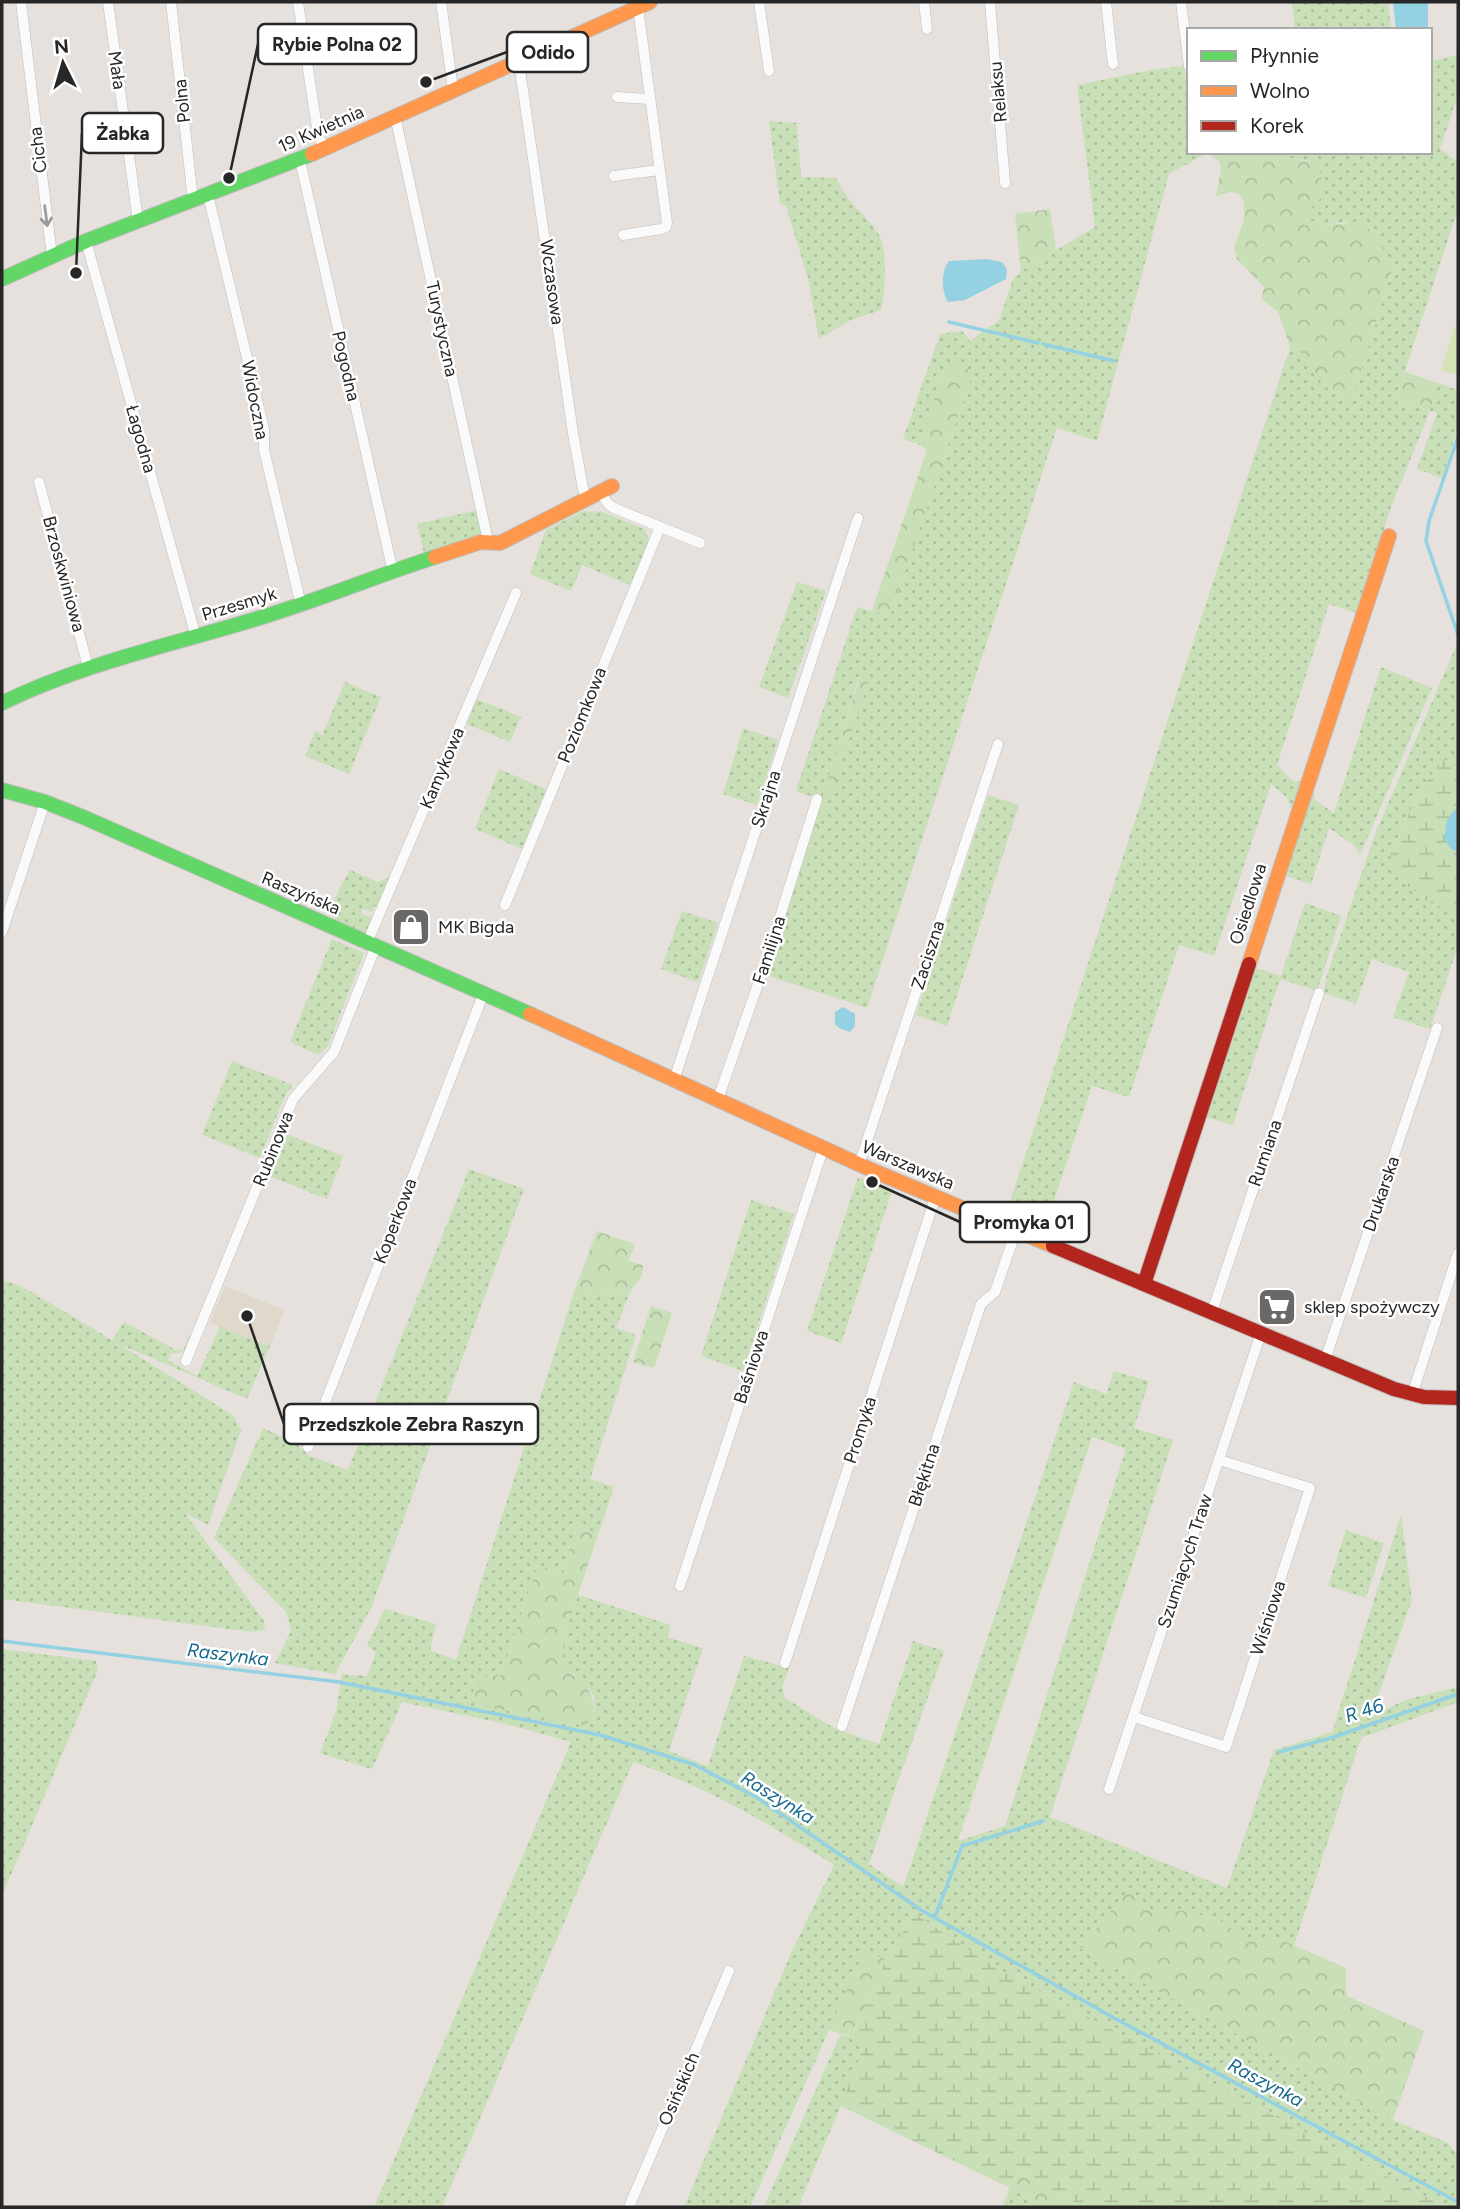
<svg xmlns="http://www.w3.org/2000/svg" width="1460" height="2209" viewBox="0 0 1460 2209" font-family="Figtree,sans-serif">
<defs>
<pattern id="grass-dots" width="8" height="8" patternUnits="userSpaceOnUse" patternTransform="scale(1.75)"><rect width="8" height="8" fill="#c9dfb7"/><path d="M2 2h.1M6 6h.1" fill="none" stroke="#adbf9d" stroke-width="1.8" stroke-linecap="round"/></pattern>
<pattern id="forest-crowns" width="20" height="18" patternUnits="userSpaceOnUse" patternTransform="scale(1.75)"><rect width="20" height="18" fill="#c9dfb7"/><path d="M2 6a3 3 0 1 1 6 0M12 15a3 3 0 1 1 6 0" fill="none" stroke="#adbf9d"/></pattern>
<pattern id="wetland-marsh" width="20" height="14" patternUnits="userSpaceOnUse" patternTransform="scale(1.75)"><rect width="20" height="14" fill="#c9dfb7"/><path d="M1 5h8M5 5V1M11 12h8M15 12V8" fill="none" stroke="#adbf9d"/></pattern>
</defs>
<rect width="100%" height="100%" fill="#e6e1dc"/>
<!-- education -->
<path fill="#e0d8cb" d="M225,1286L284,1310L270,1346L210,1323Z"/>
<!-- grass -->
<g fill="url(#grass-dots)" fill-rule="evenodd">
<path d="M1292,2H1388L1391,30H1295Z"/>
<path d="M1458,55V94L1440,149L1458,162V209L1395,401L1429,410L1438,383L1458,390V428L1442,478L1417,469L1437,413L1430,411L1391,507L1357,613L1329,604L1277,765L1294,782L1301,781L1292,810L1287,798L1271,784L1214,956L1179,945L1129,1097L1092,1086L1044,1232L1005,1217L1290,347L1299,350L1324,386L1352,399L1394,264L1377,242L1346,222L1322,225L1311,221V161L1285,157L1286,152H1430V61Z"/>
<path d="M1184,66L1186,82H1189V152L1205,154L1169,174L1097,441L1057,428L867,1008L765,975L795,885L799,886L870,676H859L822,800L796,791L857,607L890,616L973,372L945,365L920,445L903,439L940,334L962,331L970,341L999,320L1013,279L1021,271L1095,227L1077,85L1151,70Z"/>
<path d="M769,121L797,123L801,177L836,178C848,204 866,214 879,235C888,251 885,293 881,310L851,320L819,339L808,278L786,206L780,204Z"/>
<path d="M477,510L482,534L480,537L425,557L417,524Z"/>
<path d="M583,511L603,512L644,529L649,540L630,585L582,565L571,591L530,574L546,530Z"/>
<path d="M797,582L826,591L788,698L759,687Z"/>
<path d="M1457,644L1458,770L1444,760L1421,788L1390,854L1401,880L1426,901L1458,914V946L1430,1029L1393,1017L1409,972L1372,959L1356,1004L1324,993L1326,978L1375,834Z"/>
<path d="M1381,667L1432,688L1360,855L1355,846L1329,828L1311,884L1283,875L1312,789L1315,800L1334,813Z"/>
<path d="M345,682L381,697L349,774L305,756L315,731L322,735Z"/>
<path d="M477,699L521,717L510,742L467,724Z"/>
<path d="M743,728L778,740L757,805L723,794Z"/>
<path d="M499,769L546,789L522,849L475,829Z"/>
<path d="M988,795L1019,805L947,1026L916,1015Z"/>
<path d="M350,870L378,882L389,877L377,907L374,906L372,912L363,909L361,913L372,918L366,933L335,920C328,903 342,885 350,870Z"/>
<path d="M1305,903L1341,916L1317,991L1280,979L1233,1125L1205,1117L1253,967L1281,976Z"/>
<path d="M682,911L718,923L698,982L661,969Z"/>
<path d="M332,939L364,953L328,1046L318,1055L290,1042Z"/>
<path d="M232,1061L293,1085L285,1095L260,1158L202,1135Z"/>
<path d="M286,1134L343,1156L327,1199L269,1176Z"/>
<path d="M469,1169L524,1189L372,1606L335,1674L275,1663L291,1631L286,1612L214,1538L263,1428L295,1443L308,1455L348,1470Z"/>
<path d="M858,1177L892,1191L841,1343L807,1331Z"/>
<path d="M751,1200L794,1214L743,1371L701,1356Z"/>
<path d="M2,1280L23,1287L112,1340L124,1322L178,1351L184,1349L189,1335L192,1337C187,1347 185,1355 171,1353L168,1360L197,1376L220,1327L270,1346L247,1399L119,1344L234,1416L241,1430L208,1525L185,1513L264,1621L265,1630L252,1632L2,1599Z"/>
<path d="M574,1292L607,1295L630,1292L616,1328L636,1335L590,1479L614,1487L598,1535L577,1527L563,1574L538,1565L501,1675L584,1726L595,1717L594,1695L574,1674L561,1667L568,1625L578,1595L671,1625L667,1637L703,1648L669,1751L708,1766L744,1656L789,1668L782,1687L785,1698L836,1729L879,1744L913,1641L944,1651L869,1864L903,1887L1074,1382L1106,1394L1114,1371L1149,1381L1134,1428L1173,1440L1050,1817L1227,1888L1274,1750L1332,1732L1401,1515L1412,1600L1371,1716L1408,1699L1458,1687V1702L1361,1738L1294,1946L1277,1938L1250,1941L1217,1919L1184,1911H1151L1080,1948L1393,2120L1448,2143L1458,2155V2207H1445L998,1969L914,1913L886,1960L865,1950L750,2207H684L791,1953L834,1865C770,1824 705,1786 633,1762L442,2207H374L571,1742L506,1724L402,1702L372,1769L320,1753L336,1712L342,1674L367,1676L376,1653L367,1645L385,1609L436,1624L430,1650L456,1660ZM1092,1437L1126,1449L1005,1826L958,1841Z"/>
<path d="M1346,1530L1384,1543L1366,1598L1328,1586Z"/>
<path d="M2,1649L96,1661L98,1670L2,1896Z"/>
<path d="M840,2035L852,2037L864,2047L841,2106L798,2207H764Z"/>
<path d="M1010,2188L1044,2207H1002Z"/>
</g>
<!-- forest -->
<g fill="url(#forest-crowns)">
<path d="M1205,152H1286V157C1318,164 1324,160 1321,198L1311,208V221L1322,225L1364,222L1394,264L1352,399L1324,386L1299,350L1290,347L1278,312L1261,298L1264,287L1237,259L1234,248L1244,220V201L1239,194L1231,192L1216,196L1221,169L1219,161Z"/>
<path d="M1050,209L1056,250L1021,271L1015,214Z"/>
<path d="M958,363L973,372L890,616L872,611L927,450L920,445L945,365Z"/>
<path d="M1405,372L1438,383L1430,410L1395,401Z"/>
<path d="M860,676H871L799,887L795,885Z"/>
<path d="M597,1231L635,1244L629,1261L643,1265L642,1276L630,1292L607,1295L574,1292Z"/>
<path d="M651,1306L672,1313L654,1368L633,1362Z"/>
<path d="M577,1527L598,1535L568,1625L561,1667C585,1681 593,1689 595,1717L584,1726L489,1707L470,1696L484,1676L501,1675L538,1565L563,1574Z"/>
<path d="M1129,1889L1151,1911H1184L1217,1919L1250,1940L1277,1938L1346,1968C1347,1978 1344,1986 1347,1996L1424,2031L1393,2120L1080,1948Z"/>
<path d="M865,1949L886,1960L852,2037L829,2030Z"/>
<path d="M1018,2170L1027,2172L1057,2193L1077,2203V2207H1044L1010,2188Z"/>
</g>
<!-- wetland -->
<g fill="url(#wetland-marsh)">
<path d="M1444,759L1458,770V809L1454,810L1451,849L1458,852V914L1426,901L1401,880L1390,855L1421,788Z"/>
<path d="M914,1913L998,1969L1445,2207H1077V2203L1057,2193L1027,2172L1018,2170L1010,2188L841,2106L863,2047L852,2037L886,1960Z"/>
</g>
<!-- pitch -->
<path fill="#d4e3b4" d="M1458,317V375L1441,370Z"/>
<!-- water -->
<g fill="#94d2e3">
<path d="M1393,2H1428V30H1396Z"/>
<path d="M986,259L1002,262L1007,269L1006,279L965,300L948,302C941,291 941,271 949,261Z"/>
<path d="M1458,809V852L1451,849L1444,839L1447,820L1454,810Z"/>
<path d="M843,1007L855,1014V1026L850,1032L839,1028L835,1024V1012Z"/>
</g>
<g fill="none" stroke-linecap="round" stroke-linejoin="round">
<!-- stream -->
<g stroke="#94d2e3" stroke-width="3.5">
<path d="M949,322L1038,343"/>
<path d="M1043,344L1114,361"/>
<path d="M1458,437L1429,521L1426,541L1458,635"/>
<path d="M2,1641L339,1682L600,1735L695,1765L756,1797L921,1910L1116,2019L1458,2202"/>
<path d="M1279,1752L1331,1738L1458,1694"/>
<path d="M936,1914L962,1846L1043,1821"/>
</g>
<!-- street casing -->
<g stroke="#bfbdbd" stroke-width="11">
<g id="street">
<path d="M21,2L52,256"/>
<path d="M108,2L138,221"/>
<path d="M171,2L193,200"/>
<path d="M298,2L318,135L325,149"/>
<path d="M441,2L453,89"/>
<path d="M759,2L769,71"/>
<path d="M924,2L927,29"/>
<path d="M990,2L1005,183"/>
<path d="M1106,2L1113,64"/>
<path d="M1181,2L1189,66"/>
<path d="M519,63L573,433L583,489L588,500"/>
<path d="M617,97L649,99"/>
<path d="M395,116L488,541"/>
<path d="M300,160L393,572"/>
<path d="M614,176L659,170"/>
<path d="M208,195L264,429V450L301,605"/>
<path d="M623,235L661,229L666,227L667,223L638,8"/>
<path d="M86,241L196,637"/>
<path d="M39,482L88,667"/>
<path d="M601,493L608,504L614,508L700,543"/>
<path d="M505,905L660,527"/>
<path d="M2,932L45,802"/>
<path d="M367,943L516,593"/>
<path d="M674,1080L858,518"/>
<path d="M718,1099L766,961L817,799"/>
<path d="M859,1165L998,744"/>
<path d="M1212,1312L1319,993"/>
<path d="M1325,1360L1437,1028"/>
<path d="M186,1361L293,1099L334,1052L376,946"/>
<path d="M1412,1395L1458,1253"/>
<path d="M308,1447L483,995"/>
<path d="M680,1586L823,1149"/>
<path d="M785,1663L935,1198"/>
<path d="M1134,1717L1226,1747L1310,1488L1219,1460"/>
<path d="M842,1726L981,1304L995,1292L1016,1231"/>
<path d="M1109,1789L1261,1333"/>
<path d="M629,2207L729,1971"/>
</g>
</g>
<!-- fast casing -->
<g stroke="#bfbdbd" stroke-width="16">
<g id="fast">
<path d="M2,279L86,241L312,154"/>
<path d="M2,703C84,663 172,645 259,618C319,600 376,576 435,557"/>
<path d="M2,790L45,802L83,817L530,1014"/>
</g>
</g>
<!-- slow casing -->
<g stroke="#bfbdbd" stroke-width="16">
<g id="slow">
<path d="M312,154L650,2"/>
<path d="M435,557L481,542L500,543L612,486"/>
<path d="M1249,964L1389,536"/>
<path d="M530,1014L876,1172L1053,1246"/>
</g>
</g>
<!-- jam casing -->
<g stroke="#bfbdbd" stroke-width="16">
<g id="jam">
<path d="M1053,1246L1394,1389L1424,1397L1458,1398"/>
<path d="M1144,1284L1249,964"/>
</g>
</g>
<!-- street -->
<use href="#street" stroke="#fbfafa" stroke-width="10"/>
<!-- fast -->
<use href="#fast" stroke="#63d668" stroke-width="14"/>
<!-- slow -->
<use href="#slow" stroke="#ff974d" stroke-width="14"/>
<!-- jam -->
<use href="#jam" stroke="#b3261e" stroke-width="14"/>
</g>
<!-- one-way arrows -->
<defs><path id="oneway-shaft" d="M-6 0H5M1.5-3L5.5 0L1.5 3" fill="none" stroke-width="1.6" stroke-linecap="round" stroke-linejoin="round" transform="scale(1.75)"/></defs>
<use stroke="#9c9b9b" href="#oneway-shaft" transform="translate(46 216) rotate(83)"/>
<!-- icons -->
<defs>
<g id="shop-square" transform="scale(2.0125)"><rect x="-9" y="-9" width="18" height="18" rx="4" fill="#6a6866" stroke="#fff"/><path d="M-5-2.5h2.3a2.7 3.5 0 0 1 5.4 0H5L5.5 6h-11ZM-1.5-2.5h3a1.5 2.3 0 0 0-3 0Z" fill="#fff"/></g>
<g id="supermarket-square" transform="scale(2.0125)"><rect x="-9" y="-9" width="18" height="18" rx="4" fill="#6a6866" stroke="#fff"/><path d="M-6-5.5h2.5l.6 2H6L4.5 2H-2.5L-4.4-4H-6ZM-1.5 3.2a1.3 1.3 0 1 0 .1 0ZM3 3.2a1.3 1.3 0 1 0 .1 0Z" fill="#fff"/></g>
</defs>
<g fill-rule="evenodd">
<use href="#shop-square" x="411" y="927"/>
<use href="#supermarket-square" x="1277" y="1307"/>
</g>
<g text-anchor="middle" stroke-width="5" stroke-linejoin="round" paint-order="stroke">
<!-- street labels -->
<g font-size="18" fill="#272727" stroke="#fff">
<text transform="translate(117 70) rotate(82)" y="6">Mała</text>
<text transform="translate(998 92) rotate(-95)" y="6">Relaksu</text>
<text transform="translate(182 101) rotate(-96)" y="6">Polna</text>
<text transform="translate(321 129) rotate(-24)" y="6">19 Kwietnia</text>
<text transform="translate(38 150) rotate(-97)" y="6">Cicha</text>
<text transform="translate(552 282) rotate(82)" y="6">Wczasowa</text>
<text transform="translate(442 329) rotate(78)" y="6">Turystyczna</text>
<text transform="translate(346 366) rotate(77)" y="6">Pogodna</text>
<text transform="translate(255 400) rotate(79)" y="6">Widoczna</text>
<text transform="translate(141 439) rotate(74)" y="6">Łagodna</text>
<text transform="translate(64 574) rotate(75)" y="6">Brzoskwiniowa</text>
<text transform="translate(239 604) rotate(-17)" y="6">Przesmyk</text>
<text transform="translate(582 715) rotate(-68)" y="6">Poziomkowa</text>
<text transform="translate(442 768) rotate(-67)" y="6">Kamykowa</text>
<text transform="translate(766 799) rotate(-72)" y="6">Skrajna</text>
<text transform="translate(301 893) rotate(23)" y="6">Raszyńska</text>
<text transform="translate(1248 904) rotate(-72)" y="6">Osiedlowa</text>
<text transform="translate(769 950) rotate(-72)" y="6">Familijna</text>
<text transform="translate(928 955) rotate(-72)" y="6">Zaciszna</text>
<text transform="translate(273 1149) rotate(-68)" y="6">Rubinowa</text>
<text transform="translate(1265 1153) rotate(-71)" y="6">Rumiana</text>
<text transform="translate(908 1165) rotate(23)" y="6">Warszawska</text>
<text transform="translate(1381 1194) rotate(-71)" y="6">Drukarska</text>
<text transform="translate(395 1221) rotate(-69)" y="6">Koperkowa</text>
<text transform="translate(751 1367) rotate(-72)" y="6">Baśniowa</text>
<text transform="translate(860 1430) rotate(-72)" y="6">Promyka</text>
<text transform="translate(924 1475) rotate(-72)" y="6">Błękitna</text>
<text transform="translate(1185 1561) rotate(-72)" y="6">Szumiących Traw</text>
<text transform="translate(1268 1618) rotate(-72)" y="6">Wiśniowa</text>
<text transform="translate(679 2089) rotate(-67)" y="6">Osińskich</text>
</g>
<!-- poi labels -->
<g font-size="18" fill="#272727" stroke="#fff" text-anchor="start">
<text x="438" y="933">MK Bigda</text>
<text x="1304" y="1313">sklep spożywczy</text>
</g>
<!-- water labels -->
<g font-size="19" font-style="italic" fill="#15698d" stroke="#fff">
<text transform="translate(228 1654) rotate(7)" y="7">Raszynka</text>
<text transform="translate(1364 1710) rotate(-18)" y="7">R 46</text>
<text transform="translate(778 1797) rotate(32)" y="7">Raszynka</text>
<text transform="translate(1266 2082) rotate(28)" y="7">Raszynka</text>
</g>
</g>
<!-- callouts -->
<path fill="none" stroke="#272727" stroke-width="2.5" d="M229 178L258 44M426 82L507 52M76 273L82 133M872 1182L960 1222M247 1316L284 1424"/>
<g fill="#272727" stroke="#fff" stroke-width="2.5">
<circle cx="229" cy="178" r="7"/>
<circle cx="426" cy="82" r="7"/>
<circle cx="76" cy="273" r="7"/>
<circle cx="872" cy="1182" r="7"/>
<circle cx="247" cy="1316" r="7"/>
</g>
<g fill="#fff" stroke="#272727" stroke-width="2.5">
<rect x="258" y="24" width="158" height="40" rx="7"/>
<rect x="507" y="32" width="81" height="40" rx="7"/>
<rect x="82" y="113" width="81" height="40" rx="7"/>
<rect x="960" y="1202" width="129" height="40" rx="7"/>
<rect x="284" y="1404" width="254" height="40" rx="7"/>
</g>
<g font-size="19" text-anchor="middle" font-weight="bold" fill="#272727">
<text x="337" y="51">Rybie Polna 02</text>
<text x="548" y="59">Odido</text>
<text x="123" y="140">Żabka</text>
<text x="1024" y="1229">Promyka 01</text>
<text x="411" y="1431">Przedszkole Zebra Raszyn</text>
</g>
<!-- border -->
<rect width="1460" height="2209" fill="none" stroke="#272727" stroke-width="7"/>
<!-- legend -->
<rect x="1187" y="28" width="245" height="126" fill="#ffffff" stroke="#a9a9a9" stroke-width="2"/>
<rect x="1201" y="51" width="35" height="10" fill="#63d668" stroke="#a9a9a9" stroke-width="2"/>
<text x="1250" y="63" font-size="21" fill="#272727">Płynnie</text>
<rect x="1201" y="86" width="35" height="10" fill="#ff974d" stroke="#a9a9a9" stroke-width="2"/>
<text x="1250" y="98" font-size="21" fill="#272727">Wolno</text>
<rect x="1201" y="121" width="35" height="10" fill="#b3261e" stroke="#a9a9a9" stroke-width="2"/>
<text x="1250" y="133" font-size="21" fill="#272727">Korek</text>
<!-- north arrow -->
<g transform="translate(63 63) rotate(355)" stroke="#ffffff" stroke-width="5" paint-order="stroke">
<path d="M0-5L12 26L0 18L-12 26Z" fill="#272727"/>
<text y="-10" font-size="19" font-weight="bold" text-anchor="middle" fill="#272727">N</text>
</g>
</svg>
